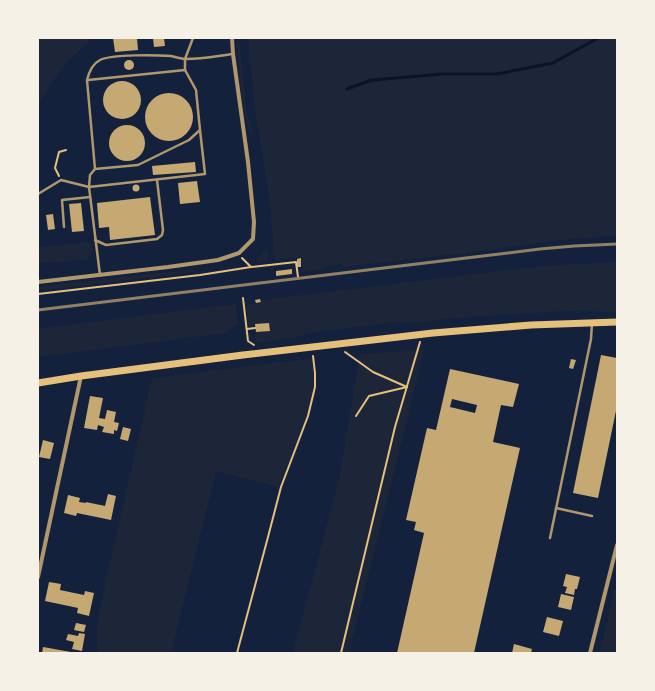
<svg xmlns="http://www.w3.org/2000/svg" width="655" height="691" viewBox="0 0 655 691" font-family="'Fira Sans',sans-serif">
<rect width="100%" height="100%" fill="#14213d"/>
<!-- green -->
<g fill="#1d2539">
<path d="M38,38H92L62,67L39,103H38Z"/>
<path d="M239,38L244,91L247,115L253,134L250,133L245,116L241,91L237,40Z"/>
<path d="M248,38H617V236C576,237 536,243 496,249C445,256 393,261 342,267L341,264L325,266V269L303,272L301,257L275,260L269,195L256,115Z"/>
<path d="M90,242L92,254L87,260L38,263V247Z"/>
<path d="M267,248L268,259L267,261L256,262V261Z"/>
<path d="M617,262V312L567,311L466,317L411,323L396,322L307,333L299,337L259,342L256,339V332L270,331L269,323L249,325L246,305L262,303V300L508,270L556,265Z"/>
<path d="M194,269V272L38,291V287Z"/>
<path d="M236,304L238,325L225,333L38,357V329Z"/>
<path d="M424,350L349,653H293L339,480L360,354Z"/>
<path d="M313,358L315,387L308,416L293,451L279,487L216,471L171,653H97L98,617L152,378Z"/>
<path d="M617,577V653H600L616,583Z"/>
</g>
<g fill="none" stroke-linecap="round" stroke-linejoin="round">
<!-- stream -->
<path stroke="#0b132b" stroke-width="3" d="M347,89L372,80L443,74H497L553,63L598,38"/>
</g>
<!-- building -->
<g fill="#c6a872" fill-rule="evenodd">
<path d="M113,38H137L138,50L115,52Z"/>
<path d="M153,38H164L165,46L154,47Z"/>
<circle cx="129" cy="65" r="5"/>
<circle cx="122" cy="100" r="19"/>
<circle cx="169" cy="117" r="24"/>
<circle cx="127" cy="143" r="18"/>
<path d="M195,162L196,172L153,175L152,166Z"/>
<path d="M197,181L200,202L180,204L178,183Z"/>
<circle cx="136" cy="188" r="3.5"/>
<path d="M150,197L155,235L110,240L109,227L99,228L97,203Z"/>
<path d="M81,203L84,231L72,232L69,204Z"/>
<path d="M53,214L55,229L48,230L46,215Z"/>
<path d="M301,258V267H297V259Z"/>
<path d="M292,269V274L276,276V271Z"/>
<path d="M260,299L261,302L256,303L255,300Z"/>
<path d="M269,323L270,331L256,332L255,324Z"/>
<path d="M601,355L617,358V406L598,498L573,493Z"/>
<path d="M571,359L576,360L573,369L569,368Z"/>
<path d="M450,369L519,384L513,407L501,405L493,442L520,448L474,653H397L424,533L414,530L416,522L406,520L427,428L436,430ZM452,399L477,405L475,413L450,407Z"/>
<path d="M90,396L103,398L99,418L105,419L107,410L116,412L114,422L119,423L117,431L114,430V434L102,432L104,427L98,425L97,430L84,428Z"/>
<path d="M123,427L131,429L128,441L120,439Z"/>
<path d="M43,440L54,443L50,459L39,457Z"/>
<path d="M108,494L116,496L111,520L77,513L76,516L64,513L68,495L80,498L79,502L86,503V502L105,506Z"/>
<path d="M566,574L580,577L577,589H575L574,595L565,593L567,587L563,586Z"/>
<path d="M49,582L61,584L60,590L84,595L85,591L94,593L89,616L77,613L78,608L45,601Z"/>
<path d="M561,594L574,597L571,610L558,607Z"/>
<path d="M547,617L563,621L559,636L543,632Z"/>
<path d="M76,623L86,625L84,632L74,630Z"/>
<path d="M79,633L85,634L82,651L72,649L74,642L66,640L68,634L78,636Z"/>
<path d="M514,644L532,649L531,653H512Z"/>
<path d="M43,647L71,652V653H42Z"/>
</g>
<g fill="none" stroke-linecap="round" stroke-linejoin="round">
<!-- path -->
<g stroke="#e5c07b" stroke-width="2">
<path d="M59,176L55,168L59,152L66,150"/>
<path d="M242,258L251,267"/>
<path d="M38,294L200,275L251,267L296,262L298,277"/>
<path d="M243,298L248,341L254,345"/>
<path d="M247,329L255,328"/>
<path d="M345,352L373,372L407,387"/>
<path d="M356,416L369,396L407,387"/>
<path d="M237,653L268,537L281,487L308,416L315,387V373L313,356"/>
<path d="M341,653L395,427L420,342"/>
</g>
<!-- service -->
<g stroke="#b1986c" stroke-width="2.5">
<path d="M193,38L185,59V70L196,90L200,130L189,140L138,165L95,169L87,80C89,72 92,64 100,60C112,54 157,55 171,56C176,57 181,59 186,59C202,59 217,56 233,54"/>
<path d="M88,80L185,70"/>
<path d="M95,169L90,175L89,187L100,275"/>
<path d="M38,194L61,180L89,187L205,174L200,130"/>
<path d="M64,227L62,200L90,197"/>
<path d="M95,240L106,245L157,239L162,235L163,230L157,180"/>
<path d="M556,508L592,516"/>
<path d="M550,538L591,339L592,323"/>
</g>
<!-- minor -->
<g stroke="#b1986c" stroke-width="4">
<path d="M38,282L168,267L218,260L239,253L253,239L254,222L248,162L233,54L232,38"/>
<path d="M38,577L81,376"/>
<path d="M590,653L617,545"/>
</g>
<!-- secondary -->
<path stroke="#e5c07b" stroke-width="7" d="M38,383L81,376L243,355L433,333L531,325L617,322"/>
<!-- rail -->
<path stroke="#918062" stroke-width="3" d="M38,310L540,249L574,246L617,244"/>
</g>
<!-- border -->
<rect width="655" height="691" fill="none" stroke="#f6f1e7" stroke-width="78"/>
</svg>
